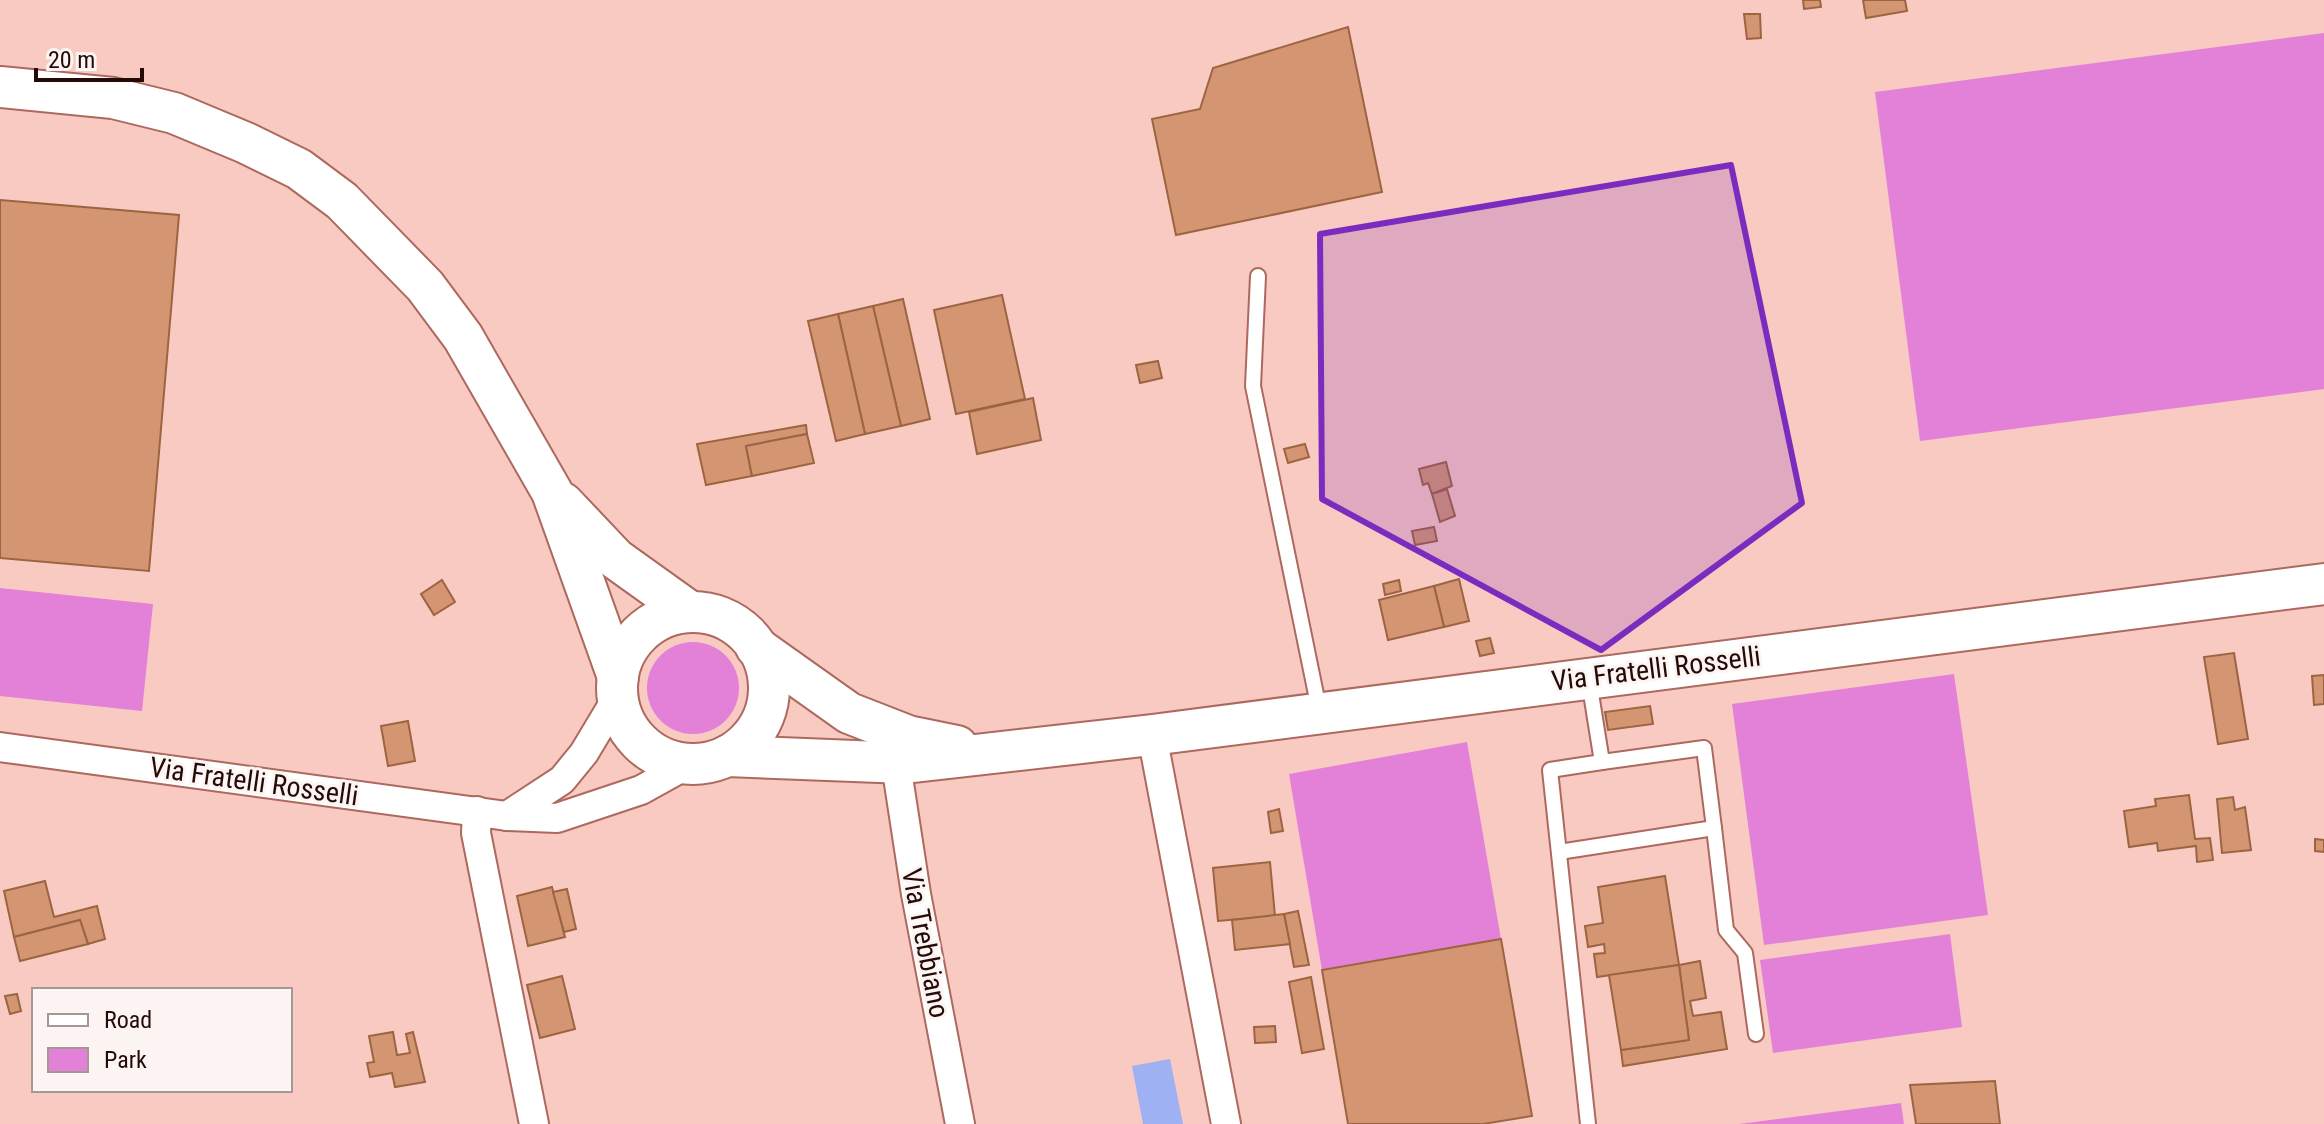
<svg xmlns="http://www.w3.org/2000/svg" width="2324" height="1124" viewBox="0 0 2324 1124" font-family="'Roboto Condensed',sans-serif">
<rect width="100%" height="100%" fill="#f8cac1"/>
<!-- green -->
<g fill="#e381d8">
<path d="M2324,33V389L1920,441L1875,92Z"/>
<path d="M0,588L153,604L142,711L0,696Z"/>
<circle cx="693" cy="688" r="46"/>
<path d="M1954,674L1988,915L1764,945L1732,704Z"/>
<path d="M1467,742L1501,939L1322,970L1289,774Z"/>
<path d="M1950,934L1962,1027L1773,1053L1760,960Z"/>
<path d="M1901,1103L1904,1124H1739Z"/>
</g>
<!-- water -->
<path fill="#9db1f3" d="M1170,1059L1183,1124H1143L1132,1066Z"/>
<!-- building -->
<g fill="#d49672" stroke="#9d6441" stroke-width="2">
<path d="M1803,0H1820L1821,7L1804,9Z"/>
<path d="M1863,0H1905L1907,11L1866,18Z"/>
<path d="M1744,14H1760L1761,38L1747,39Z"/>
<path d="M1348,27L1382,192L1176,235L1152,119L1200,109L1213,68Z"/>
<path d="M0,200L179,215L149,571L0,558Z"/>
<path d="M1002,295L1025,399L956,414L934,310Z"/>
<path d="M903,299L930,419L901,426L873,306Z"/>
<path d="M873,306L901,426L865,434L838,314Z"/>
<path d="M838,314L865,434L836,441L808,321Z"/>
<path d="M1158,361L1162,378L1140,383L1136,365Z"/>
<path d="M1033,398L1041,440L977,454L969,412Z"/>
<path d="M806,425L807,434L746,446L752,476L706,485L697,444Z"/>
<path d="M807,434L814,463L752,476L746,446Z"/>
<path d="M1305,444L1309,457L1288,463L1284,449Z"/>
<path d="M1446,462L1452,486L1432,494L1428,483L1423,485L1419,469Z"/>
<path d="M1447,489L1455,516L1440,522L1432,494Z"/>
<path d="M1434,527L1437,541L1415,545L1412,531Z"/>
<path d="M1459,579L1469,621L1444,627L1434,586Z"/>
<path d="M442,580L455,602L434,615L421,594Z"/>
<path d="M1399,580L1401,591L1385,595L1383,584Z"/>
<path d="M1434,586L1444,627L1388,640L1379,600Z"/>
<path d="M1490,638L1494,653L1480,656L1476,641Z"/>
<path d="M2234,653L2248,739L2218,744L2204,657Z"/>
<path d="M2324,675V704L2314,705L2312,676Z"/>
<path d="M1650,706L1653,724L1608,730L1605,712Z"/>
<path d="M408,721L415,761L388,766L381,726Z"/>
<path d="M2189,795L2195,839L2210,838L2213,860L2197,862L2196,846L2158,851L2157,843L2129,847L2124,811L2156,806L2155,799Z"/>
<path d="M2233,797L2235,810L2245,807L2251,850L2222,853L2217,799Z"/>
<path d="M1279,809L1283,831L1271,833L1268,812Z"/>
<path d="M2315,839L2324,840V852L2315,851Z"/>
<path d="M1270,862L1275,916L1218,921L1213,868Z"/>
<path d="M1665,876L1679,965L1597,977L1594,954L1605,953L1604,944L1588,947L1585,926L1603,923L1598,887Z"/>
<path d="M45,881L54,917L97,906L105,939L88,944L80,920L14,937L4,891Z"/>
<path d="M552,887L565,937L528,946L517,896Z"/>
<path d="M567,889L576,929L564,932L553,892Z"/>
<path d="M1298,911L1309,965L1294,967L1284,914Z"/>
<path d="M1284,914L1290,944L1235,950L1232,920Z"/>
<path d="M80,920L88,944L20,961L14,937Z"/>
<path d="M1501,939L1532,1116L1483,1124H1348L1322,970Z"/>
<path d="M1700,961L1706,998L1690,1001L1693,1016L1721,1012L1727,1049L1623,1066L1621,1050L1689,1040L1679,965Z"/>
<path d="M1679,965L1689,1040L1621,1050L1609,975Z"/>
<path d="M562,976L575,1029L540,1038L527,985Z"/>
<path d="M1311,977L1324,1049L1302,1053L1289,982Z"/>
<path d="M17,994L21,1011L10,1014L5,996Z"/>
<path d="M1275,1026L1276,1042L1255,1043L1254,1027Z"/>
<path d="M393,1032L397,1055L410,1053L406,1034L413,1032L425,1082L395,1087L392,1073L370,1077L367,1063L374,1062L369,1036Z"/>
<path d="M1995,1081L2000,1124H1916L1910,1085Z"/>
</g>
<g fill="none" stroke-linecap="round" stroke-linejoin="round">
<!-- lane casing -->
<g stroke="#ad695d" stroke-width="18">
<g id="lane">
<path d="M1258,276L1253,386L1319,709"/>
<path d="M1714,828L1726,930L1745,953L1756,1034"/>
<path d="M1559,852L1714,828L1704,748L1602,762"/>
<path d="M1588,1124L1550,770L1602,762L1589,681"/>
</g>
</g>
<!-- street casing -->
<g stroke="#ad695d" stroke-width="32">
<g id="street">
<path d="M1152,735L1226,1124"/>
<path d="M0,747L507,816L557,818L641,790L688,764"/>
<path d="M905,763L898,777L916,894L960,1124"/>
<path d="M477,811L476,833L534,1124"/>
<path d="M507,816L562,780L584,753L617,698"/>
</g>
</g>
<!-- secondary casing -->
<g stroke="#ad695d" stroke-width="44">
<g id="secondary">
<path d="M0,87L113,98L174,113L246,143L299,169L342,201L425,286L463,337L552,492L618,677"/>
<path d="M563,503L616,559L690,612"/>
<circle cx="693" cy="688" r="76"/>
<path d="M756,647L849,713L908,736L957,746"/>
<path d="M727,756L905,763L1152,735L2324,584"/>
</g>
</g>
<!-- lane -->
<use href="#lane" stroke="#fff" stroke-width="14"/>
<!-- street -->
<use href="#street" stroke="#fff" stroke-width="28"/>
<!-- secondary -->
<use href="#secondary" stroke="#fff" stroke-width="40"/>
</g>
<!-- marked area -->
<path fill="#7b2cbf" fill-opacity="0.2" stroke="#7b2cbf" stroke-width="6" stroke-linejoin="round" d="M1731,165L1802,503L1601,650L1322,499L1320,234Z"/>
<g text-anchor="middle" stroke-width="6" stroke-linejoin="round" paint-order="stroke">
<!-- street labels -->
<g font-size="28" fill="#240b07" stroke="#fdf5f3">
<text transform="translate(1656 668) rotate(-7)" y="10">Via Fratelli Rosselli</text>
<text transform="translate(254 781) rotate(8)" y="10">Via Fratelli Rosselli</text>
<text transform="translate(926 943) rotate(79)" y="10">Via Trebbiano</text>
</g>
</g>
<!-- legend -->
<rect x="32" y="988" width="260" height="104" fill="#fdf5f3" stroke="#a69795" stroke-width="2"/>
<rect x="48" y="1014" width="40" height="12" fill="#ffffff" stroke="#a69795" stroke-width="2"/>
<text x="104" y="1028" font-size="24" fill="#240b07">Road</text>
<rect x="48" y="1048" width="40" height="24" fill="#e381d8" stroke="#a69795" stroke-width="2"/>
<text x="104" y="1068" font-size="24" fill="#240b07">Park</text>
<!-- scale -->
<path d="M36 68v12h106v-12" fill="none" stroke="#240b07" stroke-width="4"/>
<text x="48" y="68" font-size="24" fill="#240b07" stroke="#fdf5f3" stroke-width="6" paint-order="stroke">20 m</text>
</svg>
